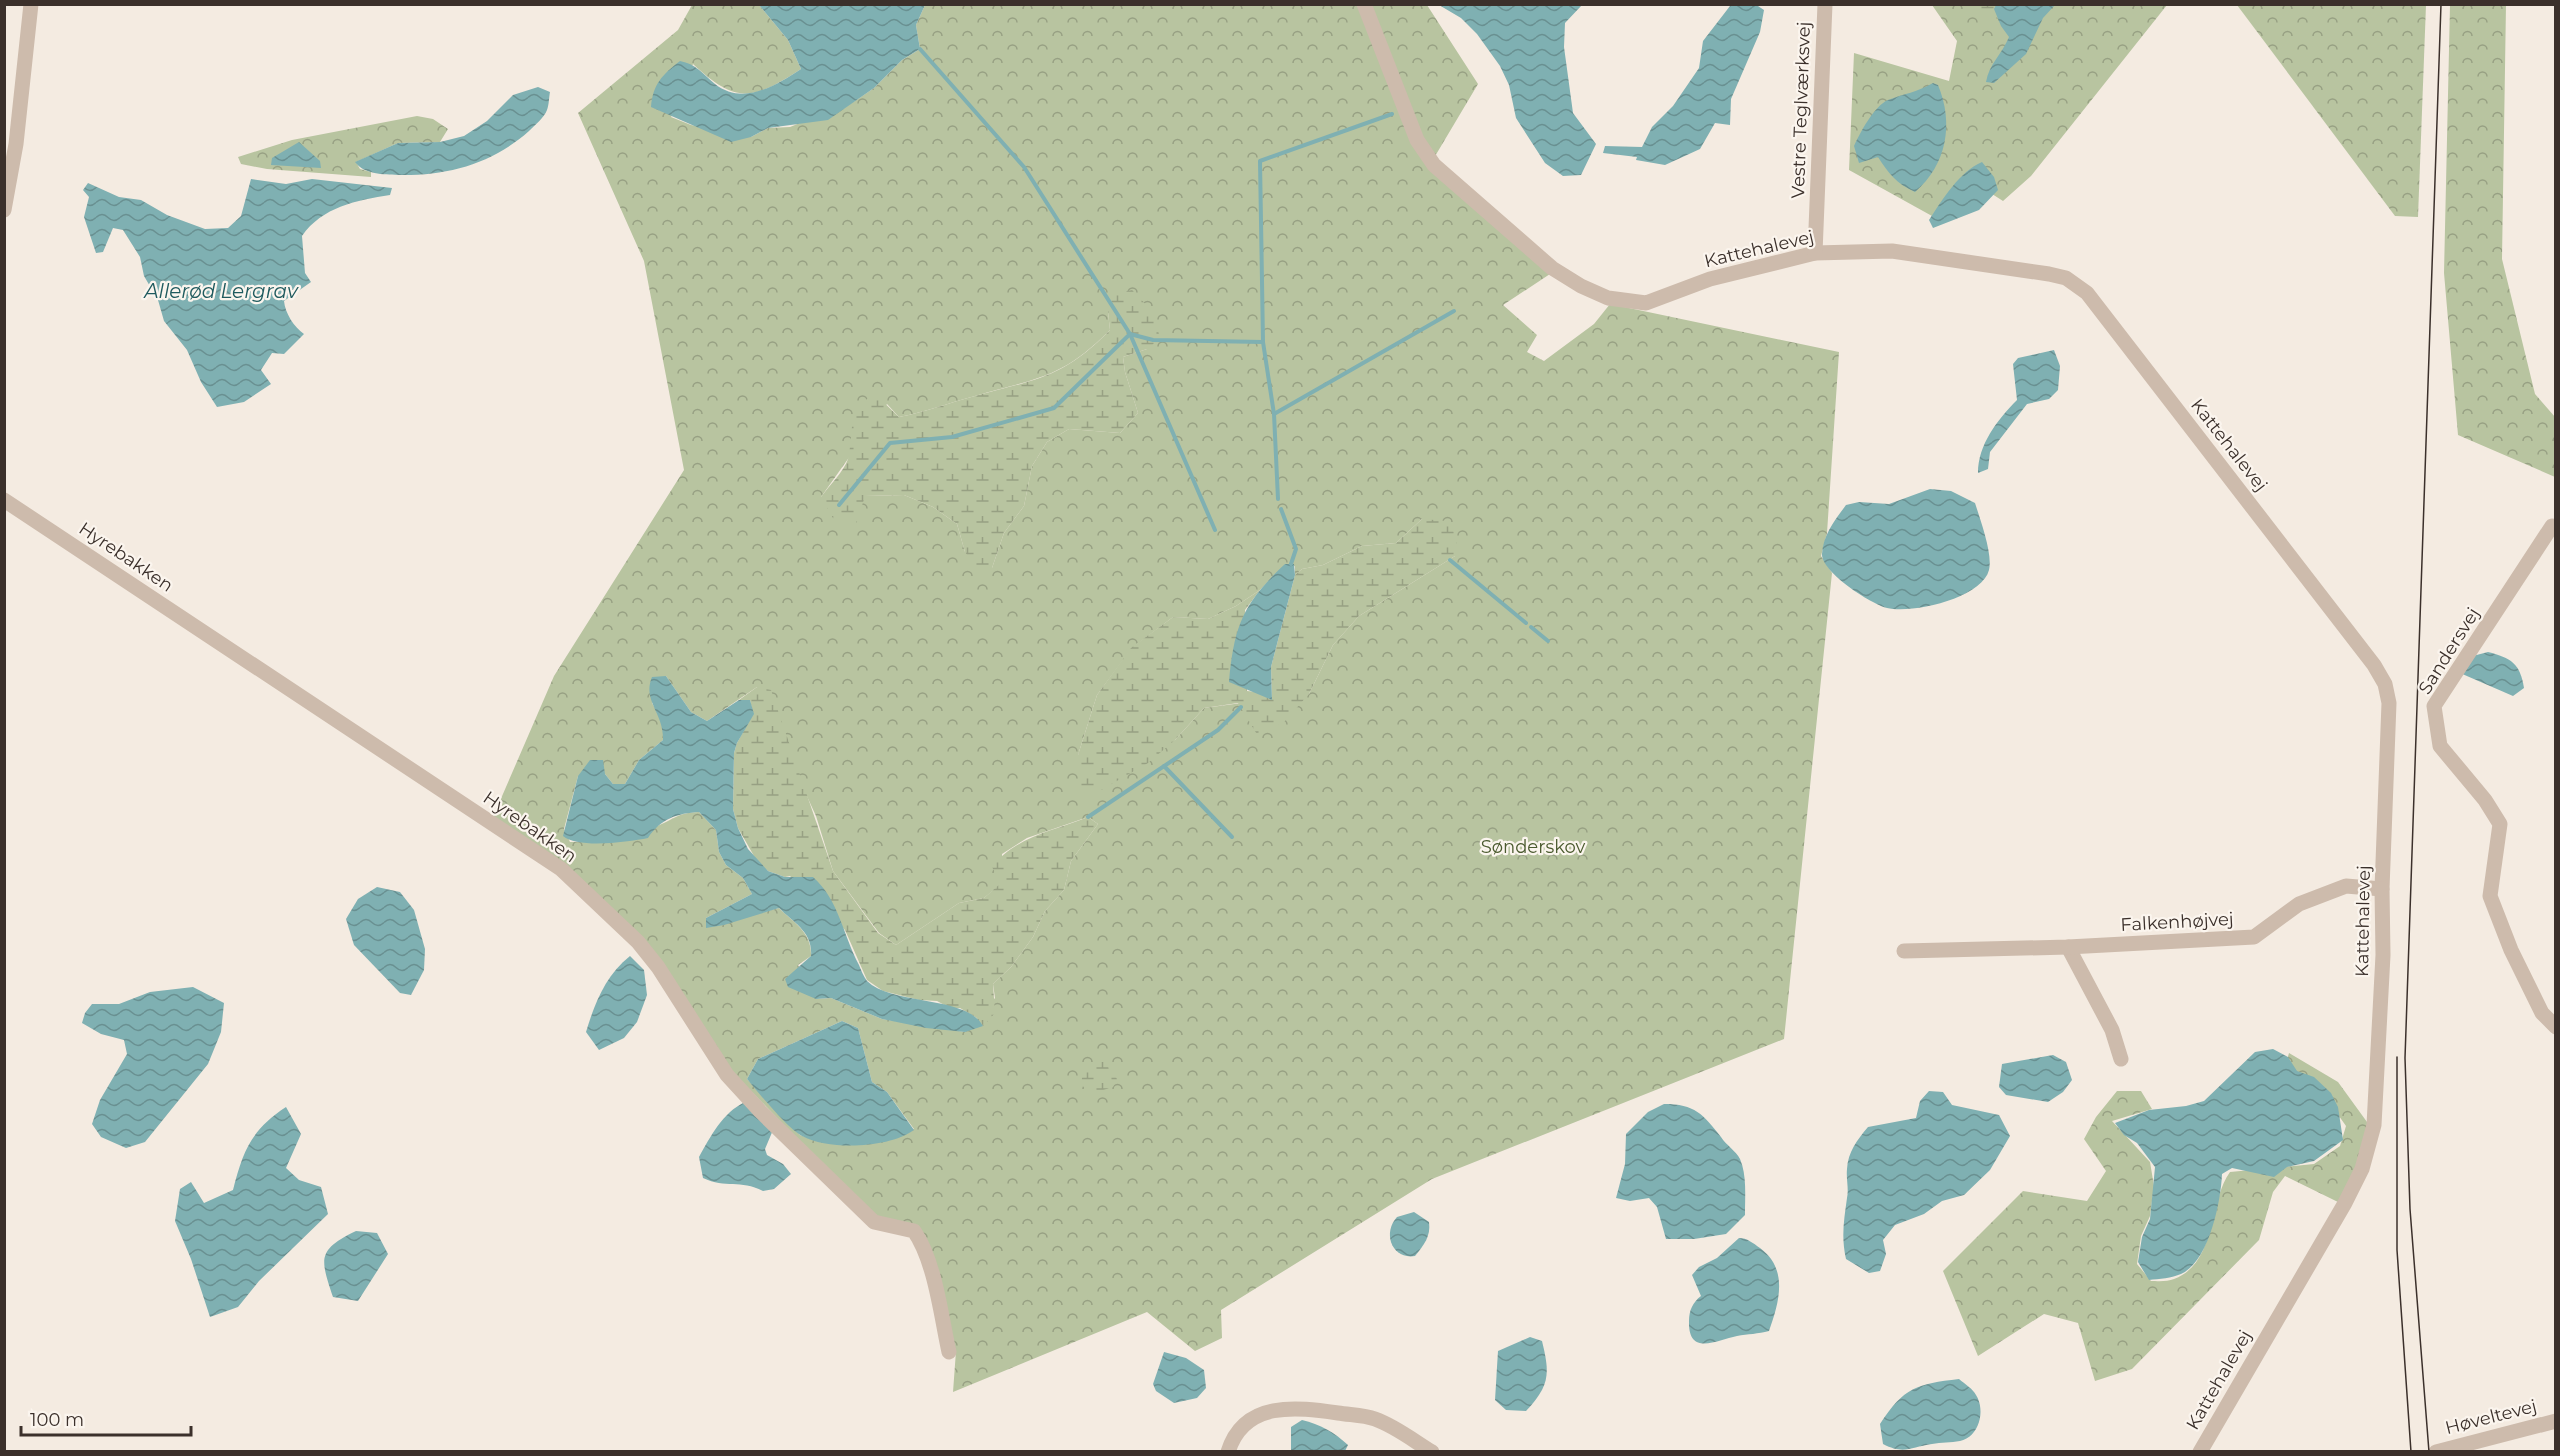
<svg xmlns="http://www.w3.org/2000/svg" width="2560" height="1456" viewBox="0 0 2560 1456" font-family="Montserrat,sans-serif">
<defs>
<pattern id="forest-crowns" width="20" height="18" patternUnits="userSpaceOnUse" patternTransform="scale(1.5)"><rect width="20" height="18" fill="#b8c4a0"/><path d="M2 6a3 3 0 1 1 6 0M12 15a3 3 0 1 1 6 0" fill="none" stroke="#97a083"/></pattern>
<pattern id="wetland-marsh" width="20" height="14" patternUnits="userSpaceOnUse" patternTransform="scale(1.5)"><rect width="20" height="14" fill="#b8c4a0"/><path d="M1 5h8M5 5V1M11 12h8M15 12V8" fill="none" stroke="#97a083"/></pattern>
<pattern id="water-waves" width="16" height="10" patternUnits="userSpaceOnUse" patternTransform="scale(1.5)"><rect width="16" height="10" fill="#7fb0b2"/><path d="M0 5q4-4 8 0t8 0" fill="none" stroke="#699091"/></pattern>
</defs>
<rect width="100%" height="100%" fill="#f4ebe1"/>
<!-- forest -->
<g fill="url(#forest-crowns)" fill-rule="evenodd">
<path d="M692,5H759L788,40L801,69C752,101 736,104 693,64L671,117L691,125L751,137L768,128L790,127L855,101L874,88L902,60L920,49L916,25L925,5H1427L1478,84L1428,168L1550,274L1503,305L1537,335L1527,352L1544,361L1594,324L1610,304L1839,352L1827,533L1821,556L1832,573L1784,1039L1432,1179L1221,1310L1222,1338L1195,1351L1147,1312L953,1392L956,1351L916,1229L872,1216L722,1061L641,940L493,817L554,676L684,470L644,261L578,113L678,30ZM1108,312L1147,349L1123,357L1125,372L1138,413L1120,433L1069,429L1047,442L1032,466L1024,506L1004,533L992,568L965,552L957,524L933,507L904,495L821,497L887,404L899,417C926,412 948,403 975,396C1037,378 1061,379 1110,330ZM1422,519L1455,556L1359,616L1333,645L1309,694L1204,708L1175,740L1078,755L1097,695L1132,648L1173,617L1208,619L1236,606L1260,590L1275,574L1295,566V575L1302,569L1323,565L1362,546L1396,543ZM666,676L691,712L707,721L757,687L816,816L833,871L879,933L896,945L959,903L984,898L1002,883V854L1027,838L1088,817L1098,824L1071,861L1064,890L1045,911L1033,937L1011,967L993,984L995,998L965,1032L882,1019L831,998L816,999L798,965L811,956C812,932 794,923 779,908L706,927V918L752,894L743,878L726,865L719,852L716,830L699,812C676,813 675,819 655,827C629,837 598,842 570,842L564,829L578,776L605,774L613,784H625L639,760L663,740L664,724L652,703ZM842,1021L858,1028L872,1082L887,1092L914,1129L819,1142L800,1135L747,1079L758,1059Z"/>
<path d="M1932,5H2167L2031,176L2003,201L1964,176L1932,216L1849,170L1854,53L1949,81L1957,41Z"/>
<path d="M2237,5H2426L2418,217L2395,216Z"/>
<path d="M2450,5H2506L2502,259L2535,394L2555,417V477L2458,435L2444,273Z"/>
<path d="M417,116L433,119L448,129L440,142L398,143L356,162L360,169L371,172V177L267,169L241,164L238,157L292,140Z"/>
<path d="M2289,1053L2338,1082L2375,1133L2340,1203L2285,1176L2273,1192L2259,1240L2132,1369L2095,1381L2078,1323L2044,1314L1978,1356L1943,1271L2023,1191L2087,1201L2106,1171L2084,1139L2096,1117L2117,1091H2141L2152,1109L2112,1121L2150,1162L2154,1186L2150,1216L2141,1236L2137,1264L2151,1281C2157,1281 2167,1282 2174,1279C2217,1263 2208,1202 2230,1172L2314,1164L2340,1146L2346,1126L2313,1079L2285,1067Z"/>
</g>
<!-- wetland -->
<g fill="url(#wetland-marsh)">
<path d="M1972,5H1996L1994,10L2001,26Z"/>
<path d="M1132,290L1154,313L1160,339L1147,349L1123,357L1125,372L1138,413L1120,433L1069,429L1047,442L1032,466L1024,506L1004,533L992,568L979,571L965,552L957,524L933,507L904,495L865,496L855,528L833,518L821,497C829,486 844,471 848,459C855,428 845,415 874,393L899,417C926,412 948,403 975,396C1036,379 1062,379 1110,330L1108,312L1113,294Z"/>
<path d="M1422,519L1447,521L1457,537L1455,556L1359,616L1333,645L1309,694L1284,722L1258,736L1238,703L1204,708L1175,740L1148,763L1082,801L1078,755L1097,695L1131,648L1173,617L1208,619L1236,606L1260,590L1245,610L1247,691L1257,692L1272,700L1271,667L1295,575L1302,569L1323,565L1362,546L1396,543Z"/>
<path d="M757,687L771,690L833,871L878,933L896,945L959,903L984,898L1001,883L992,867C1016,836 1054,831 1088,817L1098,824L1071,861L1064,890L1045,911L1033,937L1011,967L993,984L995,1013L983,1026L980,1020L960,1008H950L937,1001L919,1000L883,991L867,980L845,930L790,876L785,877L768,871L758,863L738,828L733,809L734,753L737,743L753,714L750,700H739Z"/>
<path d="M1101,1057L1117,1079L1113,1087L1090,1094L1081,1084L1083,1072Z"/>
</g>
<!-- water -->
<g fill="url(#water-waves)">
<path d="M1755,4L1764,10L1760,32L1731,99L1730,125L1715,123L1700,149L1665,165L1636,160L1637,157L1603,153L1605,146L1642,147L1652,127L1673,106L1699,68L1703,41L1730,6Z"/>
<path d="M759,5H925L916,25L920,49L902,60L874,88L828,120L768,128L751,137L731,142L651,107C653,84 662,75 680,61C696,64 702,73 715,84C743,106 775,86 801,69L788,40Z"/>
<path d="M1439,5H1582L1565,23L1564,47L1573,113L1596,144L1581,175L1563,176L1545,163L1516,118L1509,85L1500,66L1477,34L1461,18Z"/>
<path d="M1996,5H2055L2043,18L2026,54L1994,83L1986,82C1989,64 2002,54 2009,37L2001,26L1994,9Z"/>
<path d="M1933,83L1938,85C1954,123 1947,165 1915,192C1897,184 1888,173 1878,157L1859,163L1854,146C1860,133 1874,106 1888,100C1903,94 1918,92 1933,83Z"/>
<path d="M538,87L550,92C549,97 549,105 547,110C544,118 535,125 529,131C492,164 447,176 398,175C383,174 365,175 355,162L398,143L440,142L464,136L487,121L513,95Z"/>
<path d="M299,142L320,161L321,168L271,165L272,158Z"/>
<path d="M1982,162L1994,177L1998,190L1979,210L1933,228L1929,220C1942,200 1960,171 1982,162Z"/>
<path d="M251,179L286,184L312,179L392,188L390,195C357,200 322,207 302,236L305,273L311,282L284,301C285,313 294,327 304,334L284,354L272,353L261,370L271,384L244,402L217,407L201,382L187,350L164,321L158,300L144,276L140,257L123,230L113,228L103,252L96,253L84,217L89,197L83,190L88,183L119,197L141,200L167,215L205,229L228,228L241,216Z"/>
<path d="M2054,350L2060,366L2058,390L2049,399L2027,404L1990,452L1988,469L1978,473C1978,445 1997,420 2017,400L2013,364L2018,358Z"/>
<path d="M1930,489L1951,491L1975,503C1980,519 1993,554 1989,570C1982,598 1913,614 1887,608C1871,604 1821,572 1822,554C1823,535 1835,520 1846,505L1859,502L1889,504Z"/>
<path d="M1285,564H1294L1295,575L1271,667L1272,700L1229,682C1234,626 1243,603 1285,564Z"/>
<path d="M2488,652C2511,658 2520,663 2524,688L2513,696L2460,673L2469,657Z"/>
<path d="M666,676L691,712L707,721L739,700H750L754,714L737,743L734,753L733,809L738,828L748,849L768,871L785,877H813C839,900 843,935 859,965C861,970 864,977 867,981C893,1006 966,995 983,1026L965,1032L926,1028L882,1019L831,998L816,999L788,987L785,979L811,956C813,932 794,923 779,908L724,925L706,928V918L752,894L743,878L726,865L719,852L716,830L699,812C678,813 660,819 648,838C628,842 578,849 563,836L578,776L590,760H603L605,774L613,784H625L639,760L663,740C664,713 642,701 652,677Z"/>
<path d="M377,887L400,892L414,910L425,949L424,970L411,995L400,993L354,945L346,919L358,899Z"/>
<path d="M630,956L644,970L647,995L637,1022L624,1038L599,1050L586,1032C595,1002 606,975 630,956Z"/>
<path d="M193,987L224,1003L221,1032L208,1064L145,1142L126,1148L101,1137L92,1124L100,1100L127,1054L124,1040L101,1034L82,1023L85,1013L92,1004H119L150,992Z"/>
<path d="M842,1021L858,1028L872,1082L887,1092L914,1130C889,1148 830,1151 802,1136C787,1128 758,1092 747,1079L758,1059Z"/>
<path d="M2273,1049L2288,1057L2297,1071L2314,1077L2331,1093L2338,1107L2343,1140L2314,1161L2287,1167L2274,1177L2232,1168L2222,1174C2221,1201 2209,1262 2181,1274C2172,1278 2159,1279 2149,1280L2138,1262L2142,1237L2150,1219L2155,1167L2137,1143L2124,1135L2115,1123L2149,1110L2186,1106L2204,1101L2255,1052Z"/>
<path d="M2053,1055L2066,1062L2072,1080L2063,1092L2048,1102L2006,1095L1999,1087L2002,1064Z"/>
<path d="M1929,1091L1943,1092L1952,1105L1999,1115L2010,1136L1990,1170L1964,1195L1942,1201L1924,1214L1895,1225L1883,1240L1886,1254L1880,1271L1869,1273L1846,1259C1841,1237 1844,1220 1847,1198C1849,1189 1846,1179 1847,1169C1848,1152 1857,1140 1868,1127L1916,1118L1920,1101Z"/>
<path d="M745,1102L773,1130L765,1149L767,1155L783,1164L791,1174L774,1189L763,1191C740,1179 726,1189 703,1178L699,1157C711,1136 722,1113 745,1102Z"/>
<path d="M1664,1104C1695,1104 1703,1114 1721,1137C1726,1145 1736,1151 1740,1159C1747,1175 1745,1197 1745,1215L1726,1234L1694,1239H1666L1657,1207L1649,1198L1630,1201L1616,1198L1625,1164L1626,1134L1648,1112Z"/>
<path d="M286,1107L301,1134L286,1168L299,1180L321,1187L328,1214L259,1281L238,1307L210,1317L191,1259L175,1221L180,1189L191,1182L204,1203L233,1190C243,1151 251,1130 286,1107Z"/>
<path d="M1414,1212L1429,1222C1431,1236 1424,1245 1415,1256C1392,1260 1382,1233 1397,1217Z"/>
<path d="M356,1231L377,1233L388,1254L358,1301L333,1297C320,1258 317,1250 356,1231Z"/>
<path d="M1739,1238C1747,1238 1753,1243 1760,1248C1789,1269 1779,1303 1769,1331C1758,1334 1748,1334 1737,1336C1717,1340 1688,1357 1689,1321C1689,1310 1693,1302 1701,1296L1692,1275L1699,1267L1717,1258Z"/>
<path d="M1530,1337L1542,1341C1550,1374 1550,1385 1526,1411L1506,1410L1495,1400L1498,1351Z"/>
<path d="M1164,1352L1186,1358L1204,1370L1206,1388L1197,1398L1174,1403L1156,1391L1153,1384Z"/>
<path d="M1959,1379C1965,1384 1973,1389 1976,1395C1986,1411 1979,1437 1960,1441C1951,1443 1941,1442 1932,1444C1911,1447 1904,1455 1883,1444L1880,1424C1904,1387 1917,1384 1959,1379Z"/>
<path d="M1302,1420C1320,1424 1335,1433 1348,1445L1345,1451H1291V1427Z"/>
</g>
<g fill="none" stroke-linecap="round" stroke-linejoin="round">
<!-- stream -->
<g stroke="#7fb0b2" stroke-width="4">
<path d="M920,49L1024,167L1130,334L1215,530"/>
<path d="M1263,342L1260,161L1392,114"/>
<path d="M1274,414L1454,311"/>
<path d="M839,505L890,443L952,437L1054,408L1130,334L1153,340L1263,342L1274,414L1278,499"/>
<path d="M1281,509L1296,549L1291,564"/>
<path d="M1450,560L1526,623"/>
<path d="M1531,627L1548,641"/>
<path d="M1164,766L1232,837"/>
<path d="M1088,817L1218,730L1241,707"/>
</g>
<!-- minor -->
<g stroke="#cdbbac" stroke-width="15">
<path d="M1364,4L1417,140L1434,165L1552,268L1581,286L1608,298L1646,303L1710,279L1815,253L1892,251L2049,274L2066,278L2087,293L2374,665L2385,684L2389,703L2382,889L2383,955L2374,1125L2362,1169L2345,1203L2200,1452"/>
<path d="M4,210L16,144L31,4"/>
<path d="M1815,253L1825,4"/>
<path d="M4,500L561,869L638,942L658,967L727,1075L760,1111L874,1222L914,1231C935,1261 941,1316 949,1352"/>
<path d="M2552,526L2434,706L2440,746L2485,800L2500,824L2490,896L2511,950L2542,1013L2556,1027"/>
<path d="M2068,947L2112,1030L2121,1059"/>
<path d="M1904,951L2068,947L2254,937L2299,904L2346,886L2382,889"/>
<path d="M1228,1452C1244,1400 1297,1407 1338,1413C1350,1415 1364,1415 1375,1419C1395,1426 1414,1441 1432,1452"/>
<path d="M2436,1452L2556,1421"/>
</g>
<!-- tram -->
<g stroke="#3b302b" stroke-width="1.5">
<path d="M2397,1057V1250L2411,1452"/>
<path d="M2429,1452L2410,1209L2405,1058L2441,4"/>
</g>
</g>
<g text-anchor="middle" stroke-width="4.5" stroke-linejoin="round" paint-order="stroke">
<!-- street labels -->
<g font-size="18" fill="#3b302b" stroke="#fbf5ee">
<text transform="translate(1801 110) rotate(-88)" y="6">Vestre Teglværksvej</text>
<text transform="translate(1759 249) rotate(-13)" y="6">Kattehalevej</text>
<text transform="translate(2229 445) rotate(52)" y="6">Kattehalevej</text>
<text transform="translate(126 557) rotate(34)" y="6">Hyrebakken</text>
<text transform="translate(2449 651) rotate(-58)" y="6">Sandersvej</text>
<text transform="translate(530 827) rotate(35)" y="6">Hyrebakken</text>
<text transform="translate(2363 921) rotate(-89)" y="6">Kattehalevej</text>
<text transform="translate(2177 922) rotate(-3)" y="6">Falkenhøjvej</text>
<text transform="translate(2219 1380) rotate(-60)" y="6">Kattehalevej</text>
<text transform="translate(2491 1417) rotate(-14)" y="6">Høveltevej</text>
</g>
<!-- park labels -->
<g font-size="18" fill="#4a5a2e" stroke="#fbf5ee">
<text x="1533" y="853">Sønderskov</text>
</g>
<!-- water labels -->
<g font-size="20" font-style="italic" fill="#1f5a5e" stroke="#fbf5ee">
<text x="221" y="298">Allerød Lergrav</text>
</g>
</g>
<!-- border -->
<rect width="2560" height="1456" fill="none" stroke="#3b302b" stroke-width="12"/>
<!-- scale -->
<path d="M21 1426v9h170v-9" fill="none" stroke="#3b302b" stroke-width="3"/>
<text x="30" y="1426" font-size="18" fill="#3b302b" stroke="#fbf5ee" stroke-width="4.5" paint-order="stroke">100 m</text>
</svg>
